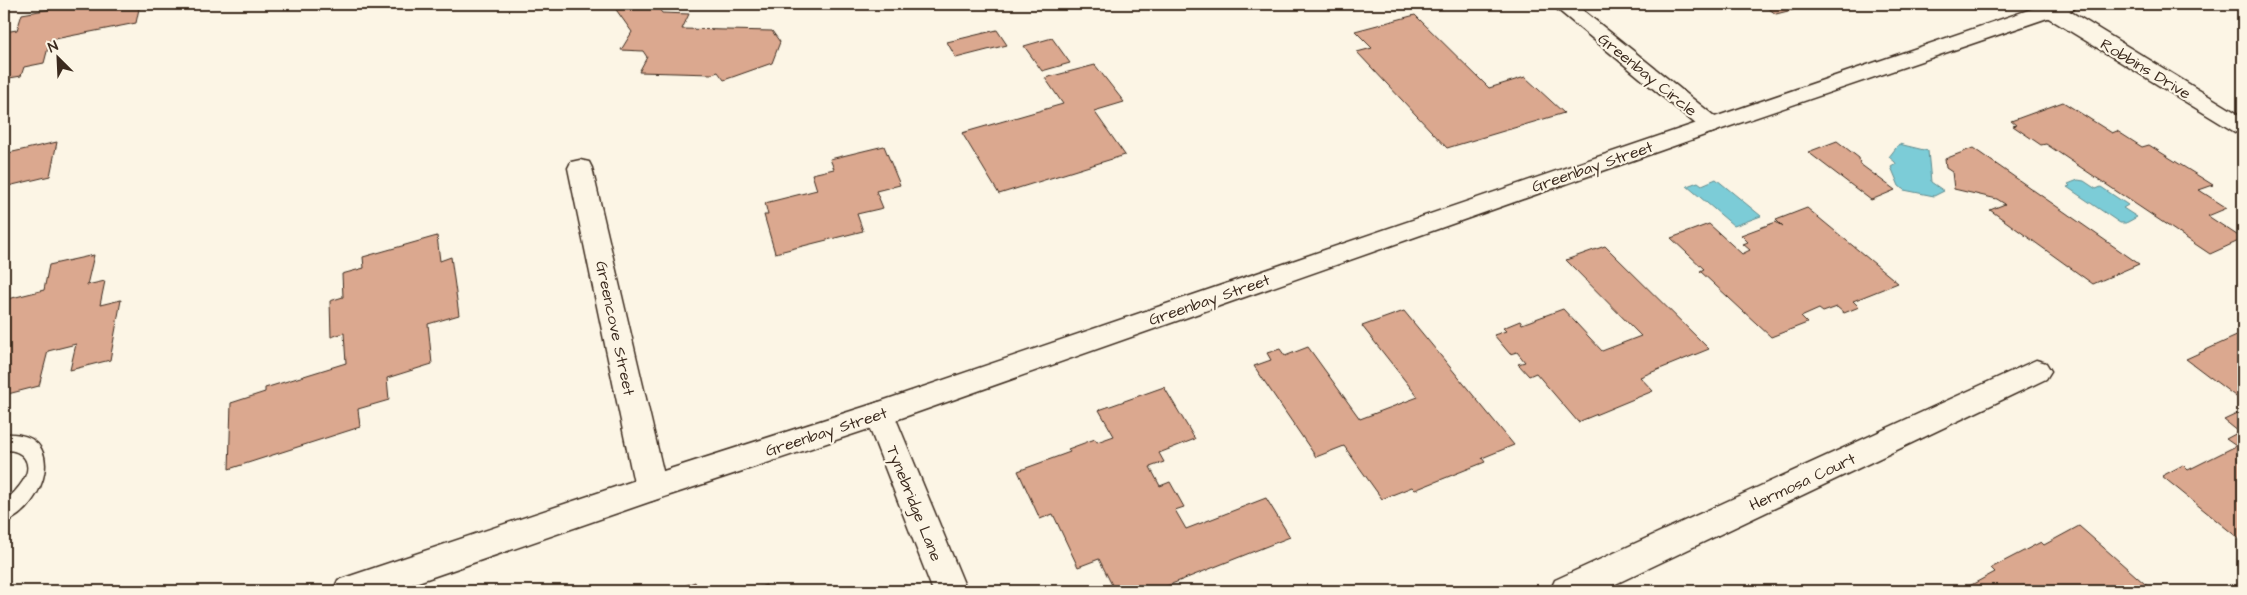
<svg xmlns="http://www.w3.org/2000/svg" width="2247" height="595" viewBox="0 0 2247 595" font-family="'Architects Daughter',sans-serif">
<rect width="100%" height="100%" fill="#fcf5e5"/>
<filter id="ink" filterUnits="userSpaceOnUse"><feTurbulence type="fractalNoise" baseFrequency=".02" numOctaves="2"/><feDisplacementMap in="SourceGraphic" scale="10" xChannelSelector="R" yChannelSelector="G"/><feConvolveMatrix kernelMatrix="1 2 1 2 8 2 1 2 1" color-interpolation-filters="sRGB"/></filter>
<g filter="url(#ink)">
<!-- water -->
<g fill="#7cccd7" stroke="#628b8d">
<path d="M1899,144L1928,151L1931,182L1944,191L1934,196L1904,190L1899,186L1891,167L1896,164L1895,162L1889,157Z"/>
<path d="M1716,179L1761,216L1734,226L1687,186L1698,182L1702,185Z"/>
<path d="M2078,180L2084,181L2096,189L2101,187L2128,205L2123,208L2137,217L2126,223H2120L2067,187L2070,186L2068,184Z"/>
</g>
<!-- building -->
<g fill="#dba88f" stroke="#3b2a1e">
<path d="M53,4H140L136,23L50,40L44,63L24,67L21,76L4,79V32L17,30L22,14L51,9Z"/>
<path d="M612,4H655L662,13L689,14L682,29L772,31L780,42L772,63L724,80L718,72L712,74L639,72L647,57L643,51L621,50L632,32Z"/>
<path d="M1762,4H1816L1776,14Z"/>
<path d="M1415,15L1489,88L1525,77L1564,113L1447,148L1357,52L1372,48L1355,31Z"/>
<path d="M997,30L1007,45L956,58L947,42Z"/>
<path d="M1052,38L1070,63L1042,71L1024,46Z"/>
<path d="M1095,65L1124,102L1094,111L1125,155L999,194L962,133L1063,104L1045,78Z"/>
<path d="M2063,102L2112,133L2117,131L2142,147L2149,145L2213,185L2199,190L2227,208L2208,216L2243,239L2210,254L2046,144L2041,145L2013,126L2016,125L2011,121Z"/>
<path d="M1837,141L1859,158L1860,164L1895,190L1871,200L1808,152Z"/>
<path d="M57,142L50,176L4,187V154Z"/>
<path d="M884,146L900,185L876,191L883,208L857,214L863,231L775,253L764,215H768L765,203L817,190L812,174L834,169L830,159Z"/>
<path d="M1973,148L2139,264L2093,284L1990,210L2005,204L1997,199L1954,189L1952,172L1946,168L1945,159Z"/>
<path d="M1807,208L1898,283L1853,301L1859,307L1844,313L1837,307L1823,312L1819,309L1801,317L1807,323L1771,337L1700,271L1704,269L1671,238L1709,224L1742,254L1750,250L1743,244L1748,242L1741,235L1776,222L1783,227L1776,220Z"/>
<path d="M437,236L440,261L451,257L459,315L428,324L432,364L387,378L389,400L358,409L360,427L229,469L231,403L265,392V388L346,363L344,333L331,337L330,301L343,297L342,274L364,268L363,257Z"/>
<path d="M1605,246L1709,349L1640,377L1653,391L1578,422L1536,373L1529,376L1518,364L1525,362L1517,352L1510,354L1494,335L1506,331L1503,328L1520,321L1522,324L1563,309L1602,351L1641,336L1566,260Z"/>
<path d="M94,255L87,285L105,281L100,305L121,300L110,360L70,370L76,344L48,351L39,386L4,395V300L44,290L49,265Z"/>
<path d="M1404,311L1514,445L1482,458L1485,462L1415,490L1412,487L1382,499L1344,446L1316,457L1254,366L1271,360L1267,353L1280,349L1285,356L1308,347L1360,419L1418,397L1362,326Z"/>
<path d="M2241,334L2243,336V402L2186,359Z"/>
<path d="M1164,387L1195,439L1159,453L1164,462L1150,467L1160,486L1170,482L1184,507L1175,510L1186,529L1266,498L1290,537L1154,591H1115L1099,559L1078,567L1053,514L1040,519L1018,471L1070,452L1068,449L1095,439L1097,442L1114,436L1099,410Z"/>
<path d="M2243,411V542L2162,476L2183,465L2188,470L2236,446L2226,439L2239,432L2224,420Z"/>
<path d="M2079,526L2153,591H1948L1960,585L1964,589L1995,572L1991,568L2041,542L2044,545Z"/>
<path d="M695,582L698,591H670Z"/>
<path d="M766,585L768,591H748Z"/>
</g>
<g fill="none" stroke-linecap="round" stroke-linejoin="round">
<!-- service casing -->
<g stroke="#3b2a1e" stroke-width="3">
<path id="service" d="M4,434C69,430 47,507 4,523V502C11,496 18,489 23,481C34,463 23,449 4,450Z"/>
</g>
<!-- minor casing -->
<g stroke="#3b2a1e" stroke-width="3">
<g id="minor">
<path d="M1551,4H1575L1719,120L1723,125L1719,130L1711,133L1703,130Z"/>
<path d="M2042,4H2058L2243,117V135L2235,132L2042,14L2039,9Z"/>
<path d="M580,160L589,162L592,168L667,488L662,497L651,501L640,497L635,488L568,168L571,162Z"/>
<path d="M2036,360L2046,363L2051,371L2046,379L1601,591H1550L1555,580Z"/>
<path d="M879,402L890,406L894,414L967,591H933L864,414L868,406Z"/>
</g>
</g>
<!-- tertiary casing -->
<g stroke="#3b2a1e" stroke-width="3">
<path id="tertiary" d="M2046,4H2077L2074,9L1719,130L890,422L652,501L392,591H333L338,580L350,576L651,475L873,404Z"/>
</g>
<!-- service -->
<use href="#service" fill="#fcf5e5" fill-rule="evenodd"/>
<!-- minor -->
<use href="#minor" fill="#fcf5e5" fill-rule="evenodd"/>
<!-- tertiary -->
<use href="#tertiary" fill="#fcf5e5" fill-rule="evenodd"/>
</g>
</g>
<g text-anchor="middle" stroke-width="4.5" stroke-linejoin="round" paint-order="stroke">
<!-- street labels -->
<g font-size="16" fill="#3b2a1e" stroke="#fcf5e5">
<text transform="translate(2146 68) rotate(31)" y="6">Robbins Drive</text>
<text transform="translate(1648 74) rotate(39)" y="6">Greenbay Circle</text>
<text transform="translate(1592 166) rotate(-19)" y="6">Greenbay Street</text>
<text transform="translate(1209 299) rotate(-19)" y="6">Greenbay Street</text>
<text transform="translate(616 328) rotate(78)" y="6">Greencove Street</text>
<text transform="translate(826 431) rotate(-18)" y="6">Greenbay Street</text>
<text transform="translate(1802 481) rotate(-25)" y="6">Hermosa Court</text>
<text transform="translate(915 503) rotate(68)" y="6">Tynebridge Lane</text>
</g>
</g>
<!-- margin -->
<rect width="2247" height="595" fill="none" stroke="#fcf5e5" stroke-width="20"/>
<rect x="10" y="10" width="2227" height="575" fill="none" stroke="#3b2a1e" stroke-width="2" filter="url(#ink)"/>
<!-- north arrow -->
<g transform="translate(58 58) rotate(336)" stroke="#fcf5e5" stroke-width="4" paint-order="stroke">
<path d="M0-4L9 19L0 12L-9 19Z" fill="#3b2a1e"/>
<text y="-8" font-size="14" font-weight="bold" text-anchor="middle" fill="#3b2a1e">N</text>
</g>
</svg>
